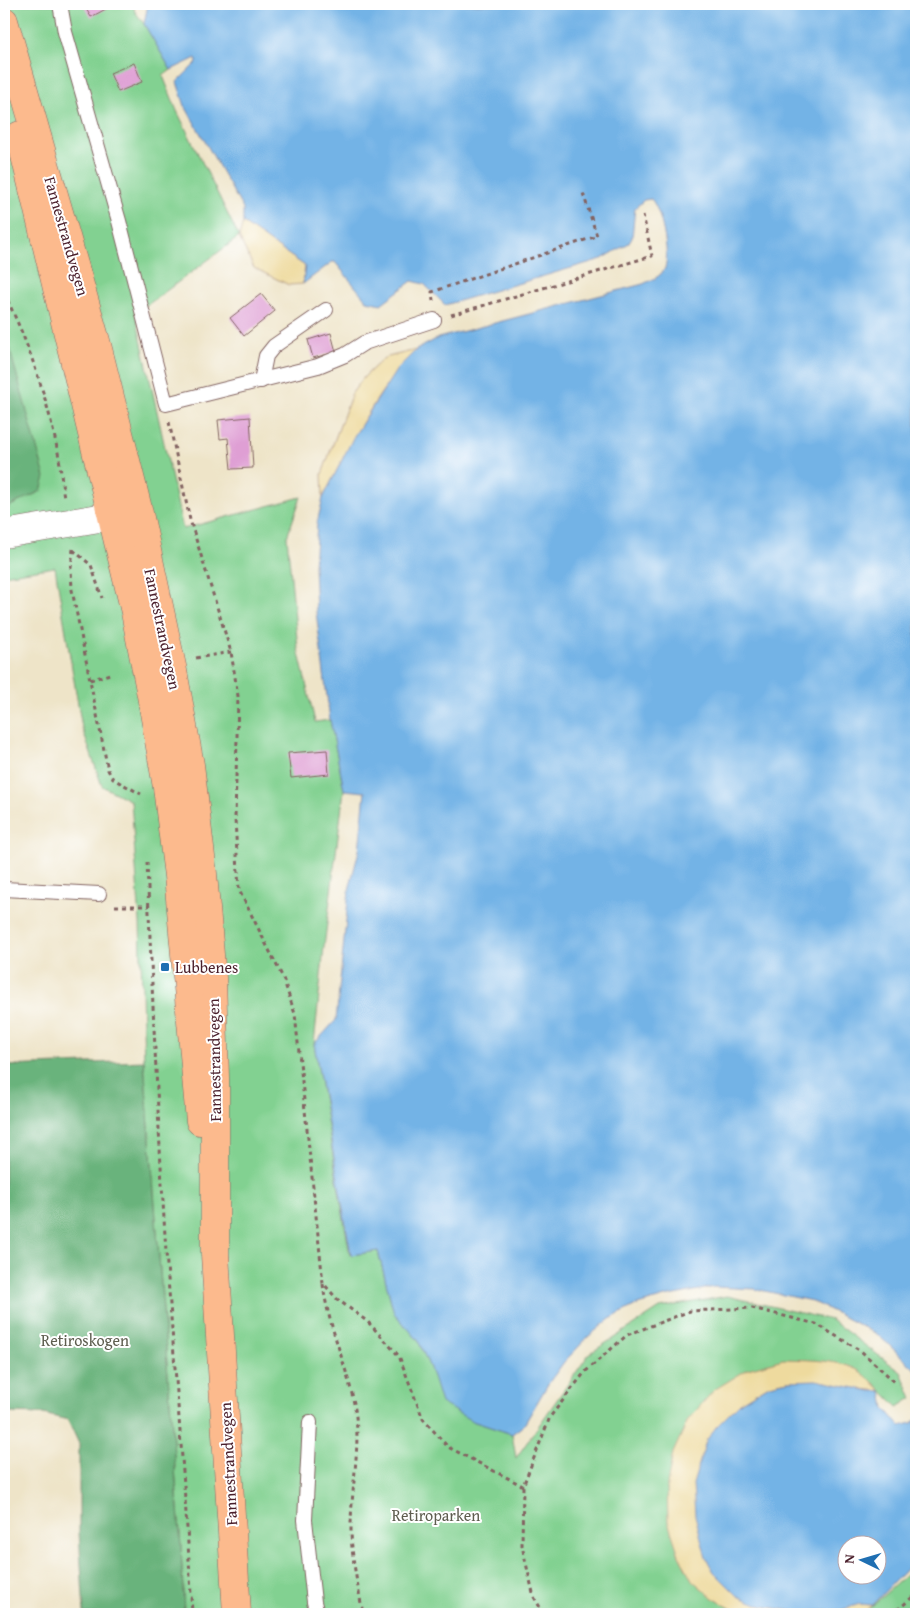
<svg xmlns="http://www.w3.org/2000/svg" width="920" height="1618" viewBox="0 0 920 1618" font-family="'Gentium Book Plus',serif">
<rect width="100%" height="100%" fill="#fff"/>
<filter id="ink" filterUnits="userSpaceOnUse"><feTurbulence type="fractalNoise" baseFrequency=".02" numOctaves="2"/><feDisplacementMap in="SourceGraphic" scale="10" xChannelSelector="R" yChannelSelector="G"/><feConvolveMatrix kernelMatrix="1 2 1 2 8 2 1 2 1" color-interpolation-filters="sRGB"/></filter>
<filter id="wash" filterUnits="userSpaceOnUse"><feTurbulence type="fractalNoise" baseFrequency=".0096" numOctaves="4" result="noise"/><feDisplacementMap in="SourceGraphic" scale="20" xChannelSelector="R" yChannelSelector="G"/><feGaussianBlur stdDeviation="1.12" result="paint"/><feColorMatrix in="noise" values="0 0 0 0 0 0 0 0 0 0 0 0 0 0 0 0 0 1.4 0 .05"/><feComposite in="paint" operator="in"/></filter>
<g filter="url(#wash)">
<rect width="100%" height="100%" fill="#eee4c8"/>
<!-- green -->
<g fill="#82d191" stroke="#66785e">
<path d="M4,4H136L134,10L144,24L171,70L163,76L177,111L239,237L150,303L135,312L183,529L301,497L287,537L298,649L315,722L330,720L344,790L324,947L314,1044L350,1255L378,1251L394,1313L418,1340L430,1368L472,1421L512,1434L516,1458L589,1354L660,1308L727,1296L831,1320L901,1372L912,1398L898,1407C882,1391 868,1374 847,1366L713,1598L741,1614H184L181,1547L144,1061L140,922L131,801L102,786L82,728L55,567L4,575V509L41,491L8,343L4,333Z"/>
<path d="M916,1566V1614H862H863Z"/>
</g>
<!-- forest -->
<g fill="#69b37b" stroke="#5a6953">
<path d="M4,333L8,343L45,477L41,491L4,509Z"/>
<path d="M144,1061L181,1547L184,1614H84L79,1532V1444L68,1420L43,1414L4,1413V1066Z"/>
</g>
<!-- sand -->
<g fill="#eeda9e" stroke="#9c7c64">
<path d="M243,223L305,266L303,284L289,285L254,268L239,237Z"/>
<path d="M416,350C375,392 349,446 323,498L322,474L352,393L364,377L384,358Z"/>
<path d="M783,1359C806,1360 841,1359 861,1372C869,1378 875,1385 882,1391L788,1381L769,1385L741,1402L860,1604L872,1605L862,1614H741L713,1598L692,1580L679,1555L668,1522L667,1485L673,1453L688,1420L714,1390L748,1369Z"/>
</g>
<!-- water -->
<g fill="#73b3e6" stroke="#5e6988" fill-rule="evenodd">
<path d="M148,4H916V1370L877,1334L812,1301L755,1289L714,1287L665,1297L634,1306L610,1319L589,1336L564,1362L548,1384L524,1425L512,1434L472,1421L441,1403L430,1368L418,1340L394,1313L378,1251L351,1255L314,1044L336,1020L349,890L359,850L365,792L344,790L330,720L316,612L314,566L317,523L323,498L354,436L397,369L416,350L438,338L643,284C651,280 661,277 665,268C670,254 661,209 651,199L644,200L635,208L632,238L629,243L602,259L445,305L424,284L412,281L381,304L367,301L335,262H332L303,284L305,266L243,223V209L185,106L177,82L197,62L196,58L171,70L144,24Z"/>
<path d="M816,1380L871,1391H882L885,1408L900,1426L912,1423L916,1420V1559L872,1605L860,1604L841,1610L799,1612L762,1606L738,1596L714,1572L706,1558L695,1515L693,1484L706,1441L716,1427L741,1402L769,1385L788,1381ZM848,1546H878V1576H848Z"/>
</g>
<g id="blocks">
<!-- building -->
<g fill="#df9fd4">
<path d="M83,4H115L91,17Z"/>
<path d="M134,63L142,82L118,92L110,73Z"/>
<path d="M261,294L275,311L244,336L230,318Z"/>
<path d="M331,333L336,352L313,358L308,340Z"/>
<path d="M250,417L253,468L231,469L228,438L220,439L218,420Z"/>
<path d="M327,750L329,774L291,778L288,753Z"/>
</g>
</g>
</g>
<g filter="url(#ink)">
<use href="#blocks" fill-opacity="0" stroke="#836462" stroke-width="1"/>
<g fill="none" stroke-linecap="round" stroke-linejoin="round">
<!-- service casing -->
<g stroke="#836462" stroke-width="16">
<g id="service">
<path d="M60,4L65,32L119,221L166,404L318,366L345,355L364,343L434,320"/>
<path d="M261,381L266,356L274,346L326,310"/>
<path d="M4,889L99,894"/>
<path d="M310,1422L305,1520L314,1602L317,1614"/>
</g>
</g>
<!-- minor casing -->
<g stroke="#836462" stroke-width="29">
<path id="minor" d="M4,534L111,516L134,510"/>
</g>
<!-- trunk casing -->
<g stroke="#836462" stroke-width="29">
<g id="trunk">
<path d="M4,21L96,341L138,509L173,671L190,765L203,874L212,978L215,1078V1254L237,1614"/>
<path d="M20,135L135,612L151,695L167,787L178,876L200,1121"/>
</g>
</g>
<!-- path -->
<g stroke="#836462" stroke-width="3" stroke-dasharray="4 4" stroke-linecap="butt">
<path d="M4,293C28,342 46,394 57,448C61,464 61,481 64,497"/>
<path d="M433,301L432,292L597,236L582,190"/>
<path d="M451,315L652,256L643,215"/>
<path d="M169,422L190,520L231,652L238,696L235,819L239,890L283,978L295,1014L323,1283L337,1299L368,1322L399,1356L423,1419L448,1447L523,1486"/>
<path d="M73,549L71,568L72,590L108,770L113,779L141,794"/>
<path d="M73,550L91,565L102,598"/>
<path d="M196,658L231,652"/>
<path d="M90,680L110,674"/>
<path d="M147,862C152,992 158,1122 166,1252C175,1373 186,1493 192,1614"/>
<path d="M115,906H149"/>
<path d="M323,1284C328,1327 348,1367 355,1409C361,1447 351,1489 351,1527C351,1557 358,1586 363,1614"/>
<path d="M544,1614L534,1597L522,1546L523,1486L550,1417L585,1372L627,1335L690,1311L752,1308L816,1324L861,1351L897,1384"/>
<path d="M890,1614L901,1607L916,1594"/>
</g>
<!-- service -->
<use href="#service" stroke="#fff" stroke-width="14"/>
<!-- minor -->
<use href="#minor" stroke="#fff" stroke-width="28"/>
<!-- trunk -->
<use href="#trunk" stroke="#fcba8d" stroke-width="28"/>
</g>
</g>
<!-- markers -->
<rect fill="#1f6fb2" stroke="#fff" stroke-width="2" x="160" y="962" width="10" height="10" rx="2.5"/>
<g text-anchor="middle" stroke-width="4" stroke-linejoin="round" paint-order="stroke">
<!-- street labels -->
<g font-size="16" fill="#4a1f2b" stroke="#fff">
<text transform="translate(67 236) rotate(74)" y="6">Fannestrandvegen</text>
<text transform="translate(163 629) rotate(78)" y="6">Fannestrandvegen</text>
<text transform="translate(214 1060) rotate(-91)" y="6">Fannestrandvegen</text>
<text transform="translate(228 1464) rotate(-93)" y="6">Fannestrandvegen</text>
</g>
<!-- poi labels -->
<g font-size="16" fill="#4a1f2b" stroke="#fff" text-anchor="start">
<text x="175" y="973">Lubbenes</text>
</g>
<!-- park labels -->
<g font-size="16" fill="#5e5d4f" stroke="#fff">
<text x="85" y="1346">Retiroskogen</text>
<text x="436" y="1521">Retiroparken</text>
</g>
</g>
<!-- margin -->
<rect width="920" height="1618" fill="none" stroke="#fff" stroke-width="20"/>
<!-- north arrow -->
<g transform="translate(862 1560) rotate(275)"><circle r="24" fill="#ffffff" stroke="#b7a5aa"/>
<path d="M0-4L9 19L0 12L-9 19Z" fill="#1f6fb2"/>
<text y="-8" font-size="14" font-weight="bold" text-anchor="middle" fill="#4a1f2b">N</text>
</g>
</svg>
